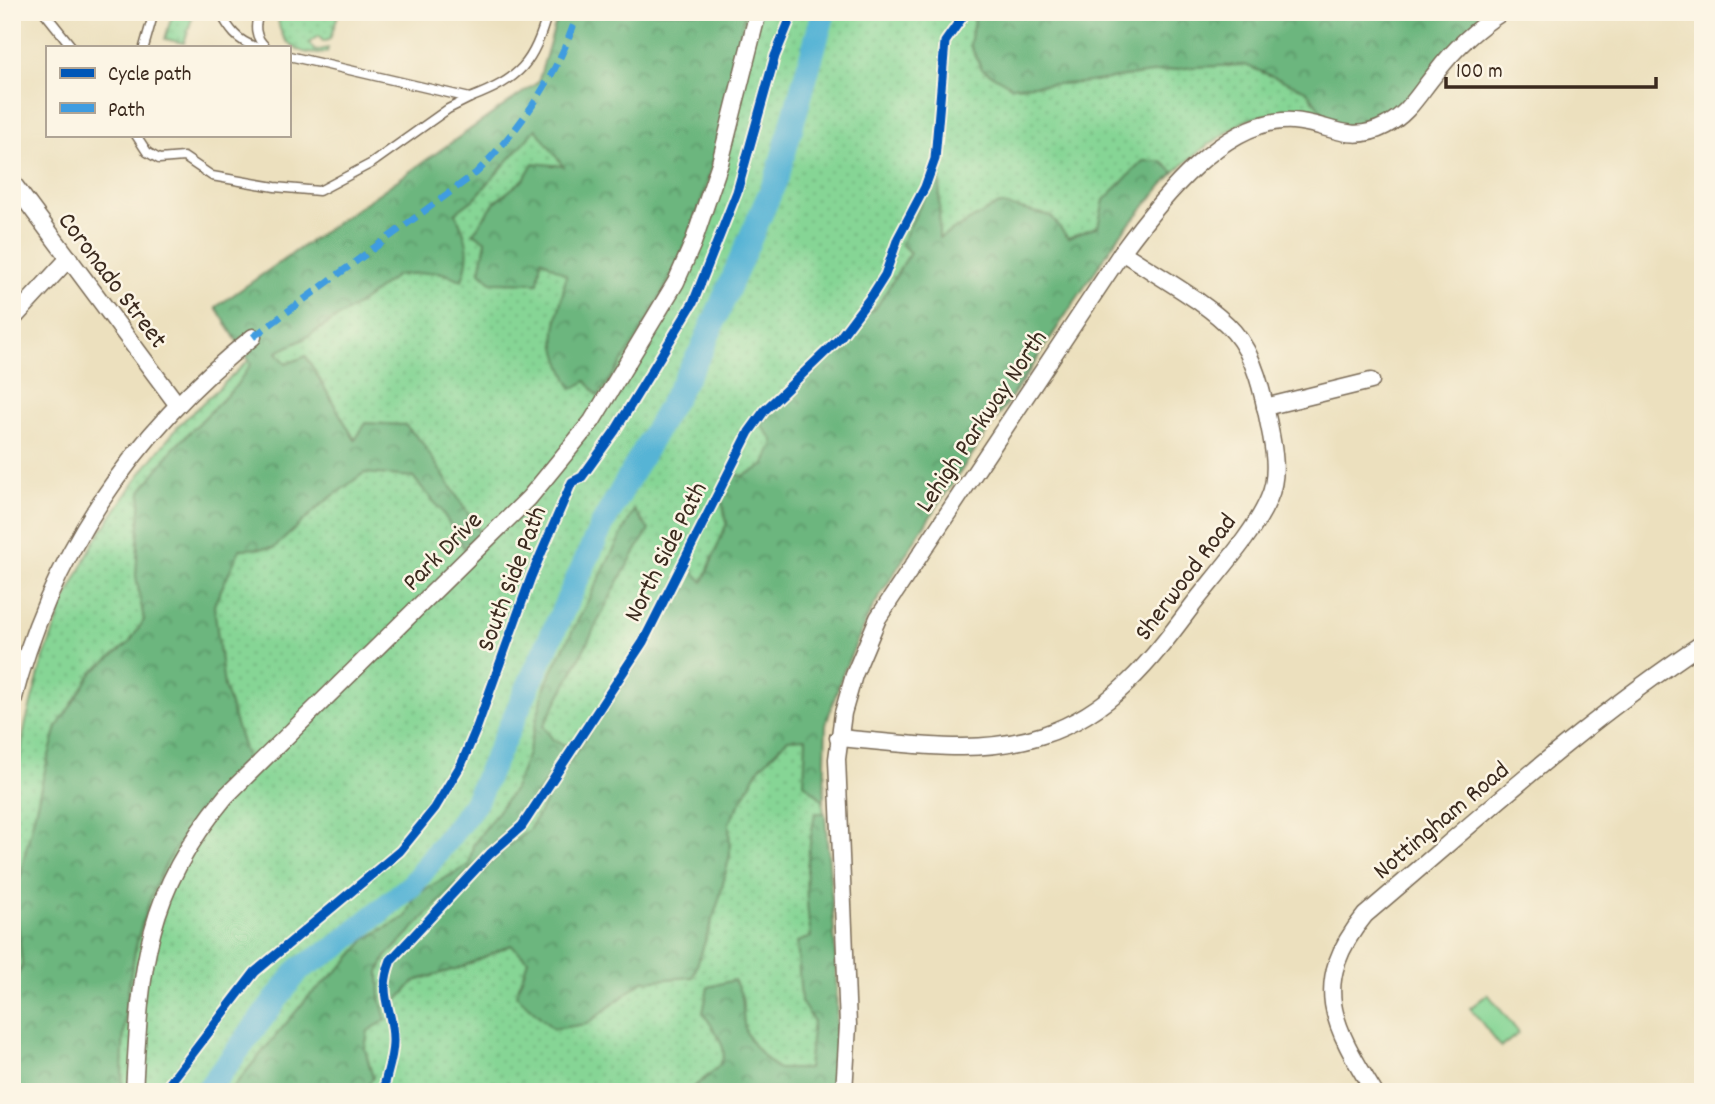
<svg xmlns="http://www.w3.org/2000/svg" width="1715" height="1104" viewBox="0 0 1715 1104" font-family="Dekko,sans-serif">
<defs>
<pattern id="grass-dots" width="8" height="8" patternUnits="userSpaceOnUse" patternTransform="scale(1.75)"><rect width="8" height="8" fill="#86d595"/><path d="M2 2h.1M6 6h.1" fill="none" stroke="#75b780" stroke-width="1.8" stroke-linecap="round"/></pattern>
<pattern id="forest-crowns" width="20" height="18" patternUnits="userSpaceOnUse" patternTransform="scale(1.75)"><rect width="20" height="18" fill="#6cb67e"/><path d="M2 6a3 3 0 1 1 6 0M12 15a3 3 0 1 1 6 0" fill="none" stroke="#5a9467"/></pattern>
</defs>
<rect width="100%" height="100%" fill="#fcf5e5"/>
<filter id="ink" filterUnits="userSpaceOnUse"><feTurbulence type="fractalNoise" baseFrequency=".0143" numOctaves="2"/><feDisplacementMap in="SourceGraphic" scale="14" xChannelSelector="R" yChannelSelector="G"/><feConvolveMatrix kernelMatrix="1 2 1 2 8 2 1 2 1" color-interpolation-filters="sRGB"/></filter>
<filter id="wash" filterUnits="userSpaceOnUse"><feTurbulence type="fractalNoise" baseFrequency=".00686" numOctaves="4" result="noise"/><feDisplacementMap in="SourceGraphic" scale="28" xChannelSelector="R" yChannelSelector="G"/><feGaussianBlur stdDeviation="1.57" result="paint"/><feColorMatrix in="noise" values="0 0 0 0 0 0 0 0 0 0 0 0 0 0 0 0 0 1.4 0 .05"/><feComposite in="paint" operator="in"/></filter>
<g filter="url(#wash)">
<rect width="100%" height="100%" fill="#ece0be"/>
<!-- grass -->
<g fill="url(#grass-dots)" stroke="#60805a" stroke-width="2">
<path d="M173,12H194L184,43L165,39Z"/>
<path d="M279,12H339L330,39L324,42L318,36L309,43L315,51L328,48L327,52C301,60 274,40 279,12Z"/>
<path d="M598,12H1492L1364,127C1328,121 1282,106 1247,120C1237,124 1226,134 1216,140C1129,196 1081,296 1024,379C953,484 859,597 827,721C815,763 825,814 828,857C834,935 841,1014 832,1092H12L15,789L25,726L42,663L65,601L94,542L141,473L180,424L249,360L474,199L543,120Z"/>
</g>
<!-- forest -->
<g fill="url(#forest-crowns)" stroke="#54704e" stroke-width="2">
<path d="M559,12H745C730,79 720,149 697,214C679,269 633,350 598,396L586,381L572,389C564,372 553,349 555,330C557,312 564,294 566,275L541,259L538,283L491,282L480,272L486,241L473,233L495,202L524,179L533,163L563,166L536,129L474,199L455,213C468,238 472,253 462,280L439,272L397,275L359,304L302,340L277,352L286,364L306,356L355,440L366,423L405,425L421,441L482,535L464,548L441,510L413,477L364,473L322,504L274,548L240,549L214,605L224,686L248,762C217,797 180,833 160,876C129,942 122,1020 122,1092H12V991L22,964L15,896L46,766L57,727L92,673L129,643L144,620L136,576L141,491L173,449L235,387L251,364L216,307L538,82Z"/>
<path d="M982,12H1492L1401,110L1364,127L1322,123L1324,115L1306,90L1245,65L1193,67L1082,83L1011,86L982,69L970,45L974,18Z"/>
<path d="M1143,161H1161L1174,172L1118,237L920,532L870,612L843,673L826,724L824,801L804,783L806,738L788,739L760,767L729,823L730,855L719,900L693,977L643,981L587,1024L553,1029L516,995L528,960L511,945L462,967L415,981L396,1002C384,990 389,977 393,963L504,849L529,830L563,772L643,651L657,618L667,614L673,591L686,564L703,582L727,523L720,493L729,473L743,476L764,466L774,442L761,424L817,369L853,327L877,306L910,253L901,244L940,165L939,238L999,204L1051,216L1068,238L1098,226L1104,200Z"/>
<path d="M634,510L649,530C608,592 581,662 543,726L554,741L568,746L526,812L386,957L379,972L380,997L386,1020L368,1031L365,1049L373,1078L363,1092H229L308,997L345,964L367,938L406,917L416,894L469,865L473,845L514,789L527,756L546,683Z"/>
<path d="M815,813H825C832,905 843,1000 832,1092H687C730,1059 735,1059 703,1013L708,987L734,980C747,1003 741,1001 744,1023C746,1042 764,1056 777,1069H808L813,1020L801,1002L797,942L811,937C803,885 806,864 815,813Z"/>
</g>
<!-- garden -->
<path fill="#86d595" stroke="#60805a" stroke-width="2" d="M1488,994L1519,1033L1501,1047L1470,1008Z"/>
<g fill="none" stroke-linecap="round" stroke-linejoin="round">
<!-- river -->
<path stroke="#57b4d5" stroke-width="24" d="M206,1092L299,969L335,948L413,884L475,803L602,525L701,351L777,177L824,12"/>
</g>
</g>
<g filter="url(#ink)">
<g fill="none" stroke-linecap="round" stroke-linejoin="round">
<!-- service casing -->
<g stroke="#796a56" stroke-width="11">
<g id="service">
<path d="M44,12L72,47"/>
<path d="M220,12C229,29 237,41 256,47"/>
<path d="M261,12C253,24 255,38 266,47"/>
<path d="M144,47L154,12"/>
<path d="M289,56L470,98C521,78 533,64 548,12"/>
<path d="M136,135L147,152L159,159L184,157L212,176L275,187L319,191L372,163L448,109L470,98"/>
</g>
</g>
<!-- minor casing -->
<g stroke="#796a56" stroke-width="19">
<g id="minor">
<path d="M12,182L177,404"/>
<path d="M12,320L69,258"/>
<path d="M1265,407L1371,381"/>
<path d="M12,705C49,556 133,432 253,337"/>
<path d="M838,738C907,743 976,757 1043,735C1111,713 1151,661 1192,606C1215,576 1256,531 1269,498C1279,475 1274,449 1269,425C1263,394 1255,356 1234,332C1209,303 1154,274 1122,252"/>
<path d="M134,1092C141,969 143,896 226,796L529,498L592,421L676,282L693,243L720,163L758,12"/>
<path d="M844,1092L848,1025L837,759L843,713L854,675L878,618L1122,252C1158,203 1224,117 1293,121C1328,123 1349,145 1385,126C1409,114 1419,93 1436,73C1454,49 1477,28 1502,12"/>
<path d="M1374,1092C1333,1025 1309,984 1365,915C1475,822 1582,723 1703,643"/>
</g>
</g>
<!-- service -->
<use href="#service" stroke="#fff" stroke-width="8"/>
<!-- minor -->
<use href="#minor" stroke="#fff" stroke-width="16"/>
<!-- quiet -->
<path stroke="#3f9ce0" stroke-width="7" stroke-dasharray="14 7" stroke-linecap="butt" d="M253,337L476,173C522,127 558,75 578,12"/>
<!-- cycleway casing -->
<g stroke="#fcf5e5" stroke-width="13">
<g id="cycleway">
<path d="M163,1092L255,972L400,851L435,808L462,763L477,727L531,577L572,482L582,477L615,431L693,303L737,192L775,56L793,12"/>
<path d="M383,1092C386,1075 393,1059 393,1042C394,1008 376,998 391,960L490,854L522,826L643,642L749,432L765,410L839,339L873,294L885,275L898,238L925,187L935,159L945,42L966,12"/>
</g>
</g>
<!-- cycleway -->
<use href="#cycleway" stroke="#0057b8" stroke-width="9"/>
</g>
</g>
<g text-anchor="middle" stroke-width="5" stroke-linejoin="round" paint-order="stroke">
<!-- street labels -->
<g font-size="26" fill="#3b2a1e" stroke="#fcf5e5">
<text transform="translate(114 279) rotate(53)" y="9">Coronado Street</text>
<text transform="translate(980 420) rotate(-56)" y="9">Lehigh Parkway North</text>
<text transform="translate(441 550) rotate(-45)" y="9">Park Drive</text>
<text transform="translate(664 551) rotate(-63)" y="9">North Side Path</text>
<text transform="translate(1184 576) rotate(-53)" y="9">Sherwood Road</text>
<text transform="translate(510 578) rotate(-69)" y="9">South Side Path</text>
<text transform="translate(1440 819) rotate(-40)" y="9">Nottingham Road</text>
</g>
</g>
<!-- margin -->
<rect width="1715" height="1104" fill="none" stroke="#fcf5e5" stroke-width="42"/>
<!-- legend -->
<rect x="46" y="46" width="245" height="91" fill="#fcf5e5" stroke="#afa495" stroke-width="2"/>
<rect x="60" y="68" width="35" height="10" fill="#0057b8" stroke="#afa495" stroke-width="2"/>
<text x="108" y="80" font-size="21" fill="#3b2a1e">Cycle path</text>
<rect x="60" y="103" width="35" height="10" fill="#3f9ce0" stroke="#afa495" stroke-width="2"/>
<text x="108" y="116" font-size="21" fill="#3b2a1e">Path</text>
<!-- scale -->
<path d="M1446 77v10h210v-10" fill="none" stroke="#3b2a1e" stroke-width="3.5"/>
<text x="1456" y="77" font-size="21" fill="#3b2a1e" stroke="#fcf5e5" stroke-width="5" paint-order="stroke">100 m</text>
</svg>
